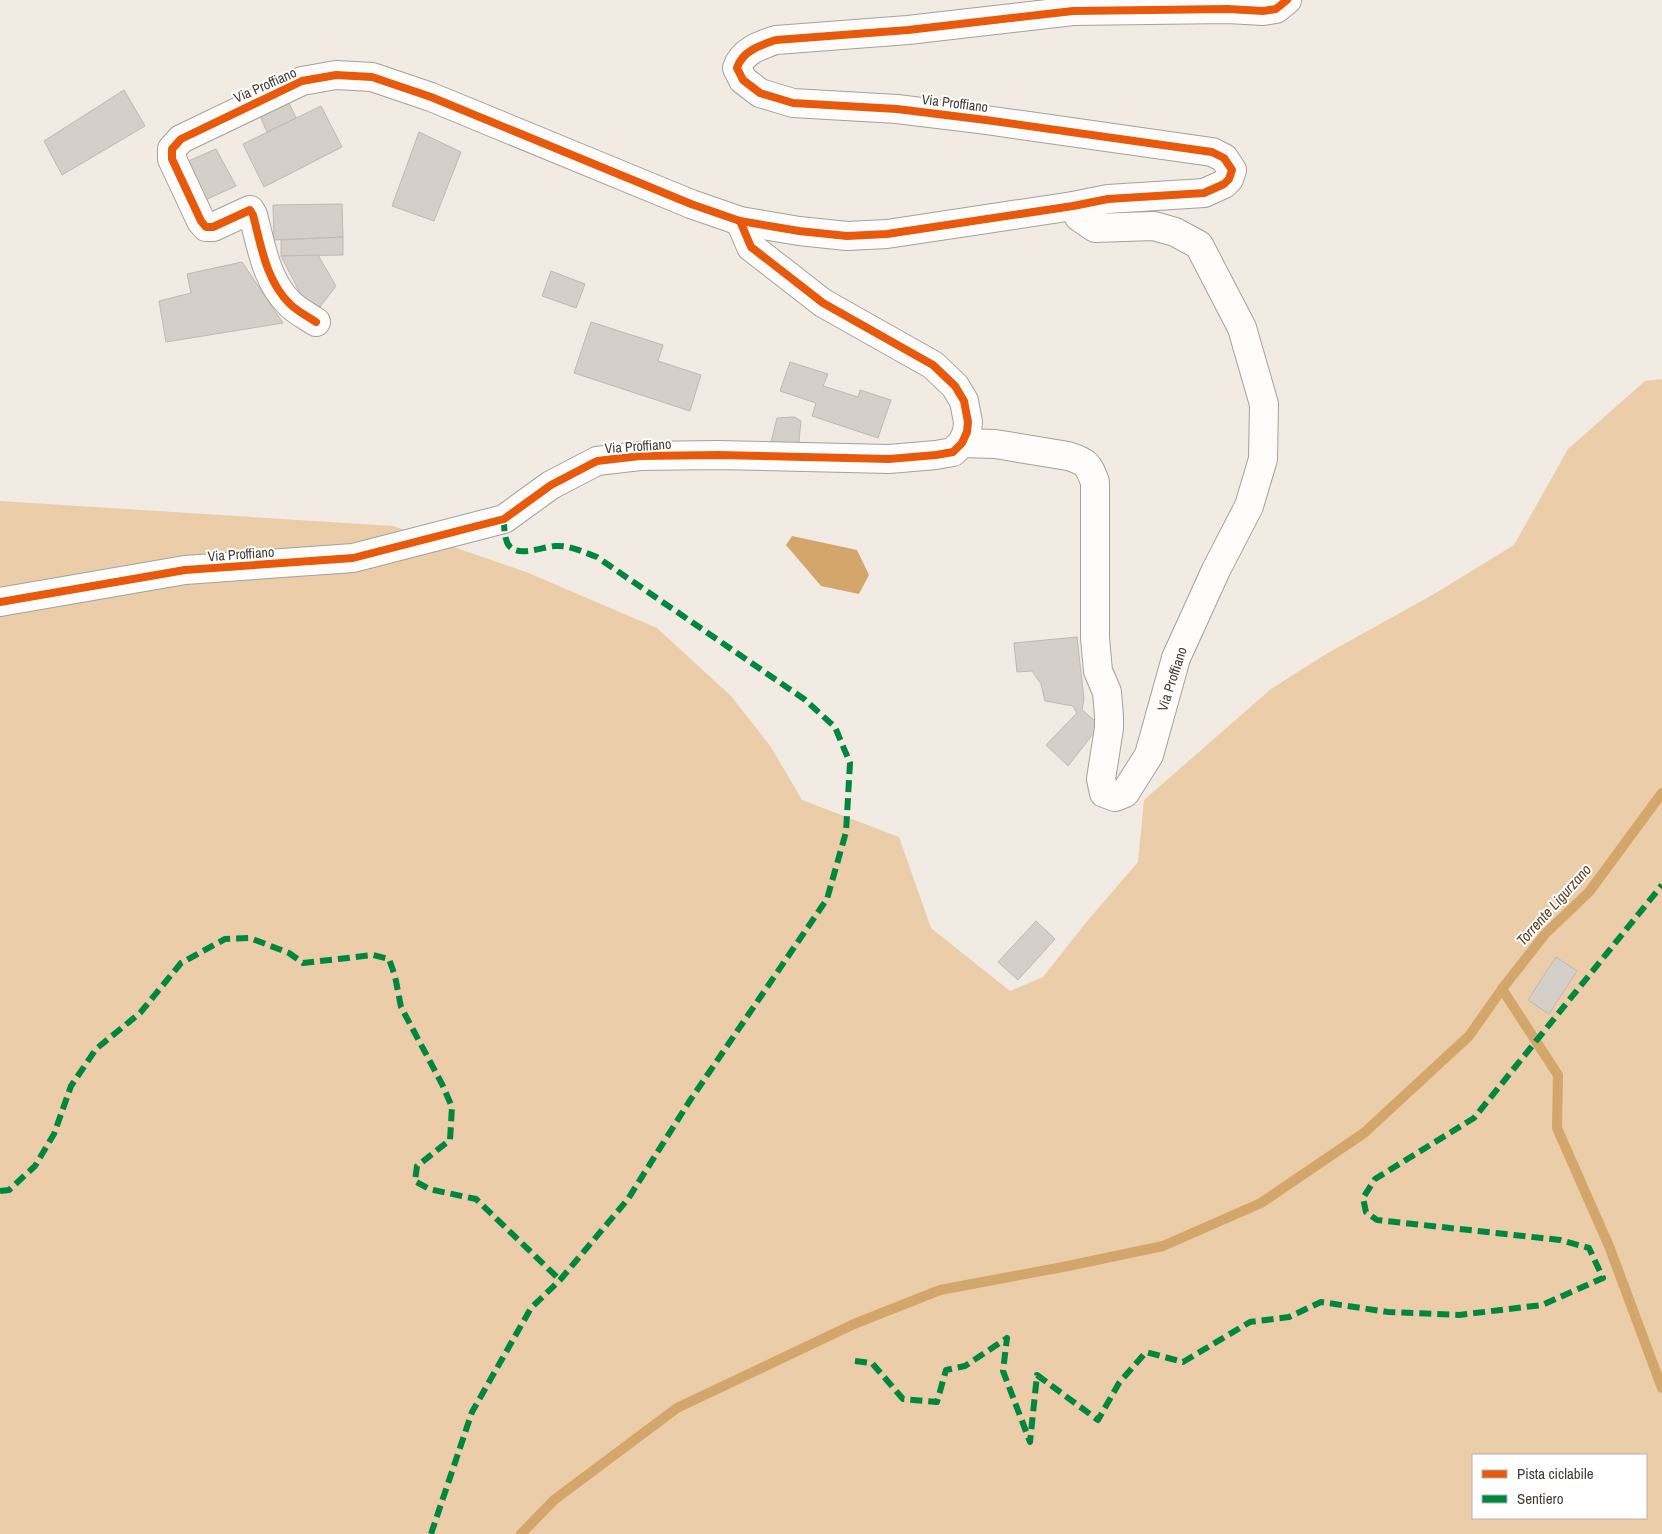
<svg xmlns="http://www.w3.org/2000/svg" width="1662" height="1534" viewBox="0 0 1662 1534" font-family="'Archivo Narrow',sans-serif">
<rect width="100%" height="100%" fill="#f2ebe4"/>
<!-- green -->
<path fill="#ebcdaa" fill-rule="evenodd" d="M1662,379V1534H0V501L393,526L526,572L657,628L731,696L771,747L802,800L899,837L931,928L1010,991L1043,977L1088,920L1138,862L1144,800L1271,689L1326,654L1434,594L1514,545L1568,449L1645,381ZM1473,1455H1646V1518H1473Z"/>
<!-- water -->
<path fill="#d3a66c" d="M792,536L857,550L869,575L859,594L821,586L786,545Z"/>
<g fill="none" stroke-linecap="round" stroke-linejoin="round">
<!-- stream -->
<g stroke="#d3a66c" stroke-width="10">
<path d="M1502,989L1558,1075L1557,1128L1609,1246L1662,1388"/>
<path d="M521,1534L554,1500L677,1408L854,1324L940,1290L1068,1266L1163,1246L1261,1203L1364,1133L1469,1036L1502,989L1545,934L1589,892L1662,793"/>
</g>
</g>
<!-- building -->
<g fill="#d4cfc9" stroke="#beb9b4">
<path d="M124,90L145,126L62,175L44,141Z"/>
<path d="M287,99L296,118L267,132L259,114Z"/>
<path d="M321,106L342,147L264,187L243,144Z"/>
<path d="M419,132L461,152L434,221L392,206Z"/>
<path d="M216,149L236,186L203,201L186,162Z"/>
<path d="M342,204L343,237L274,240L273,205Z"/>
<path d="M343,237V255L281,256V240Z"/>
<path d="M318,255L336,286L319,308L300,293L281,256Z"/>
<path d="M242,262L283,323L166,342L159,301L191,293L187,274Z"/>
<path d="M551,271L585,284L576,308L542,296Z"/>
<path d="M591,322L663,345L658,361L701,375L690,411L574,373Z"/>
<path d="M790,362L828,374L823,386L858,397L860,390L891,400L878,438L812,416L816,403L780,391Z"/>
<path d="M794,417L801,421L798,451L771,442L777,418Z"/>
<path d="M1077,637L1084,699L1082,710L1100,725L1068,766L1046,745L1077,713L1073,706L1045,701L1041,684L1032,671L1017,672L1014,643Z"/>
<path d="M1036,921L1055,939L1018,980L998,962Z"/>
<path d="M1556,957L1577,971L1549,1014L1528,1000Z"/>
</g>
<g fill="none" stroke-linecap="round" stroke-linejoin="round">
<!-- minor casing -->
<g stroke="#a5a09a" stroke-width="30">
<g id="minor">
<path d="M316,322C307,316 297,311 290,304C266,281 261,245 253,215L250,210L213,227H206L201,221L172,159V149L181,139L302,81L336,75L372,77L431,97L691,204L740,221L799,231L847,236L887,234L1073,206L1108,199L1204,193L1224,184L1229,179L1232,170L1224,158L1212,152L986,120L897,109L793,103L760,93L743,80L737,68C742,51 761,45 776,40L908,30L1073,11L1228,9L1263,11L1276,9L1287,0"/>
<path d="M962,443L995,444L1068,456C1087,462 1088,464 1095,482V638L1098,671L1107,692L1109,716V728L1101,779L1104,793L1115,797L1125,793L1149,755L1176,658L1216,570L1249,506L1263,459L1264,404L1242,328L1199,245L1175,232L1154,226L1095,228L1079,217L1073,206"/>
<path d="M0,602L185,570L353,558L504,519L551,485L597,461L640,456L718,455L889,459L936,455L953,452L962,443L967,432L968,422L964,401L955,386L933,365L823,303L751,247L740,221"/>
</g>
</g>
<!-- minor -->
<use href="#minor" stroke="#fdfcfb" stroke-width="28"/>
<!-- quiet -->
<g stroke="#00873e" stroke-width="6" stroke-dasharray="12 6" stroke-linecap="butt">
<path d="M0,1191L9,1190L35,1166L54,1134L71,1086L96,1049L140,1013L181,963L225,939L250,938L289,953L303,963L373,955L389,959L395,976L401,1007L442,1084L452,1107L450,1140L417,1166L415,1181L429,1189L476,1199L560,1280"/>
<path d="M855,1361L872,1363L903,1399L937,1402L946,1370L965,1366L1007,1338L1003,1371L1030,1442L1037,1375L1098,1420L1119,1383L1146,1352L1183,1362L1250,1322L1289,1317L1321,1302L1388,1312L1459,1315L1542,1305L1603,1278L1589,1248L1560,1240L1377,1220L1366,1212L1363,1198L1375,1179L1474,1118L1662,885"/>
<path d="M431,1534L472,1412L531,1308L560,1280L628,1199L689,1102L827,899L846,832L850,763L835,727L804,699L597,557C583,552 570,545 555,546C540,547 511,561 506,539C504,532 504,525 504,519"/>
</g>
<!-- cycleway casing -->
<g stroke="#fff" stroke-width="11">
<g id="cycleway">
<path d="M316,322C307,316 297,311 290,304C266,281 261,245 253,215L250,210L213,227H206L201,221L172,159V149L181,139L302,81L336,75L372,77L431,97L691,204L740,221L799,231L847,236L887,234L1073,206L1108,199L1204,193L1224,184L1229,179L1232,170L1224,158L1212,152L986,120L897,109L793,103L760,93L743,80L737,68C742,51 761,45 776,40L908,30L1073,11L1228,9L1263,11L1276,9L1287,0"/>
<path d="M0,602L185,570L353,558L504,519L551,485L597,461L640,456L718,455L889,459L936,455L953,452L962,443L967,432L968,422L964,401L955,386L933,365L823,303L751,247L740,221"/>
</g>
</g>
<!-- cycleway -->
<use href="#cycleway" stroke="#e8590c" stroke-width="8"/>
</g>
<g text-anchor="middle" stroke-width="4" stroke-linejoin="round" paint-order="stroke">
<!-- street labels -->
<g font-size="14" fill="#413c37" stroke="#fff">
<text transform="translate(265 85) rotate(-24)" y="5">Via Proffiano</text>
<text transform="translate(955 103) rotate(7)" y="5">Via Proffiano</text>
<text transform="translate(638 446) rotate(-4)" y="5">Via Proffiano</text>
<text transform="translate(241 554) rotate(-4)" y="5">Via Proffiano</text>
<text transform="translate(1172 679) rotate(-72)" y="5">Via Proffiano</text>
</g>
<!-- water labels -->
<g font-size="15" font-style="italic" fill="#5c4220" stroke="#fff">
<text transform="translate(1554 905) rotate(-48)" y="5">Torrente Ligurzano</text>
</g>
</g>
<!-- legend -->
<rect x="1472" y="1454" width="175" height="65" fill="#ffffff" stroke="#b3b1af"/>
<rect x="1482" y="1470" width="25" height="8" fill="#e8590c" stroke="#b3b1af"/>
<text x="1517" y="1479" font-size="15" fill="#413c37">Pista ciclabile</text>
<rect x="1482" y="1495" width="25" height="8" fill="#00873e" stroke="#b3b1af"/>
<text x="1517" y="1504" font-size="15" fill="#413c37">Sentiero</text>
</svg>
